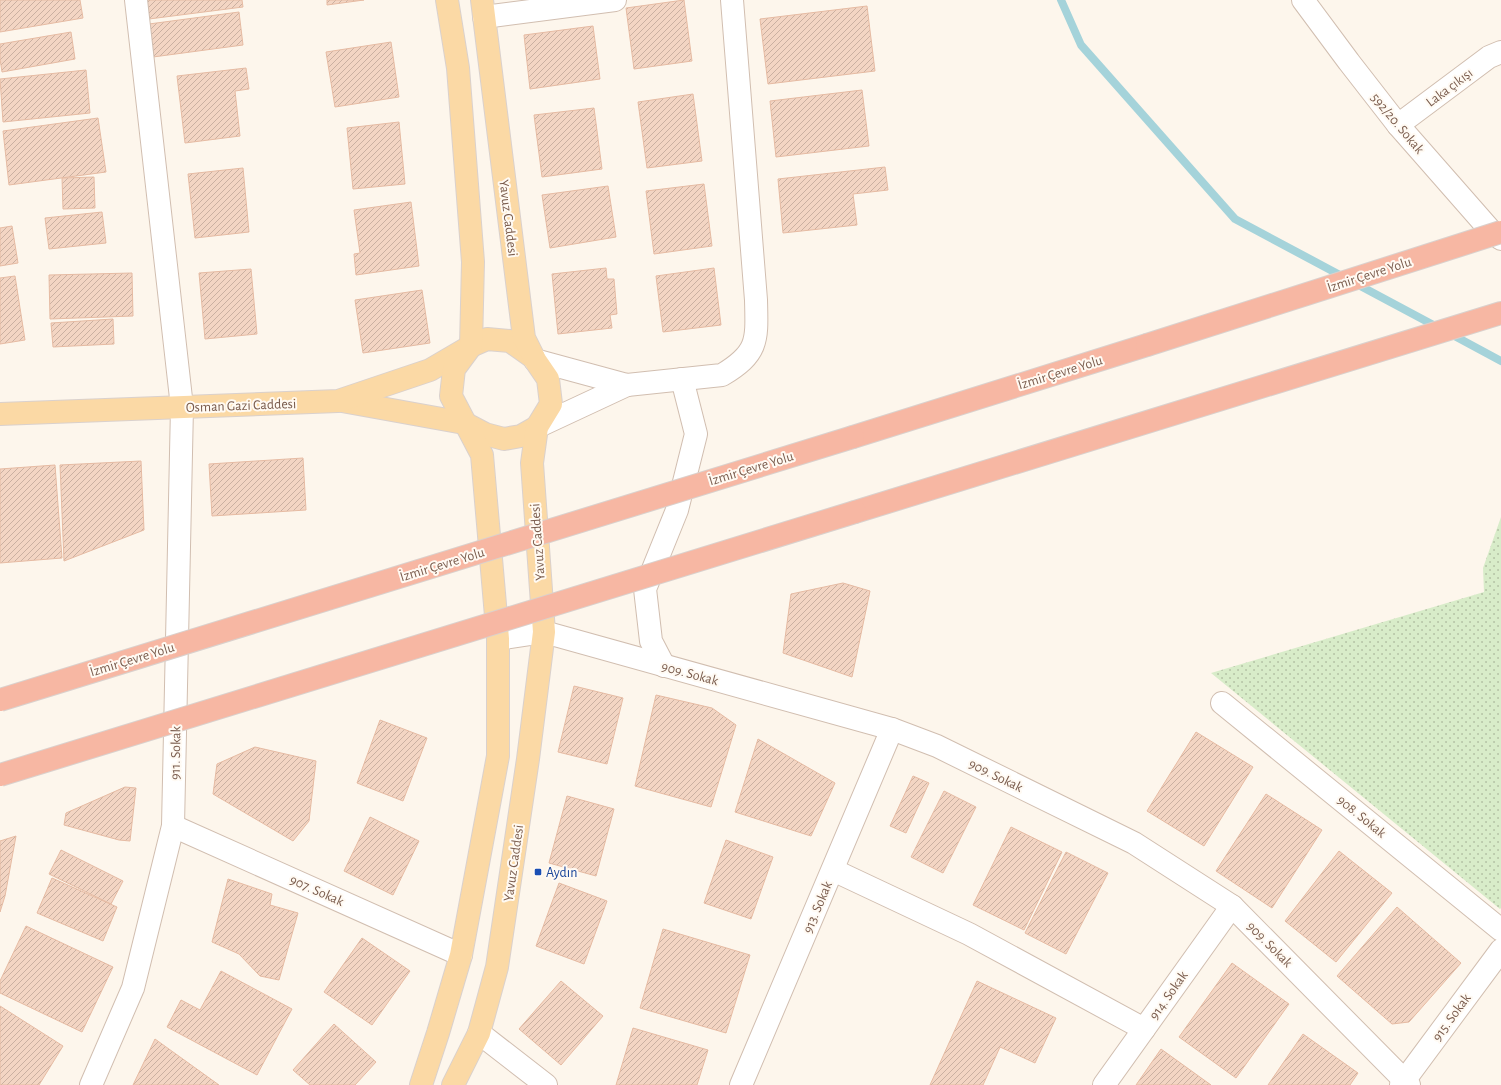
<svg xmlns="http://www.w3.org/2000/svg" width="1501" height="1085" viewBox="0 0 1501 1085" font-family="'Alegreya Sans',sans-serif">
<defs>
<pattern id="grass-dots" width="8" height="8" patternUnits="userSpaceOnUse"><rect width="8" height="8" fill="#d8ecc9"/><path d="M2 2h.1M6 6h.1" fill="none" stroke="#b4c2a5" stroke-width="1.8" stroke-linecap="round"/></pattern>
<pattern id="building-hatch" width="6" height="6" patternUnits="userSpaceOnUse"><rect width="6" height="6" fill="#f3d5c3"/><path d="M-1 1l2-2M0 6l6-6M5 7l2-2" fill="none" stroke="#cab0a1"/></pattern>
</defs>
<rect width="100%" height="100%" fill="#fdf6ec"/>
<!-- grass -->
<path fill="url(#grass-dots)" d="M1501,517V908L1500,909L1211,673L1484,592L1483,568Z"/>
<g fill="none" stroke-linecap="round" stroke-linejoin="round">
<!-- stream -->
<g stroke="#a5d3da" stroke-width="8">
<path d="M1061,0L1081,45L1235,219L1439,328"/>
<path d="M1449,333L1501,361"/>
</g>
</g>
<!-- building -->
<g fill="url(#building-hatch)" stroke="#e6bba3">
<path d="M0,0H80L83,18L0,32Z"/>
<path d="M146,0H242L243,7L149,19Z"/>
<path d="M327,0H364L327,5Z"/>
<path d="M684,0L692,61L634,69L626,8Z"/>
<path d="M867,6L875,71L768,84L760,19Z"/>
<path d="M239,12L243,45L153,57L149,24Z"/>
<path d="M593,26L600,79L530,89L524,35Z"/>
<path d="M71,32L75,59L2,72L0,59V44Z"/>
<path d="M391,42L399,97L335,107L326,52Z"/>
<path d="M246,68L249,89L235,91L240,136L185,143L177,76Z"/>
<path d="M86,70L90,113L3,122L0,79Z"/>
<path d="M862,90L869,146L776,157L770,101Z"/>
<path d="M693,94L702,161L647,168L638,102Z"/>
<path d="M594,108L602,169L542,177L534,115Z"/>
<path d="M98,118L106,172L9,185L3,131Z"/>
<path d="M399,122L405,184L353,189L347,128Z"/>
<path d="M885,167L888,190L853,194L857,225L783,233L778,179Z"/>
<path d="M243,168L249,232L195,238L188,174Z"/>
<path d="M94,177L95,208L63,209L62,178Z"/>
<path d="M704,184L712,246L654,254L646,191Z"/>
<path d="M608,186L616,237L550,248L542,195Z"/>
<path d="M411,202L419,266L356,275L354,254L360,253L354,210Z"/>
<path d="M102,212L106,243L49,249L45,218Z"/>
<path d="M12,226L18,263L0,266V228Z"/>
<path d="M606,268L607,279H614L617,314L610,315L612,328L558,334L552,274Z"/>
<path d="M714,268L721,325L663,332L656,276Z"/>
<path d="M251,269L257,334L205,339L199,273Z"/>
<path d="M132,273L133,316L50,319L49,275Z"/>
<path d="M15,276L25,340L0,344V278Z"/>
<path d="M422,290L430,343L363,353L355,300Z"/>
<path d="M113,319L114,344L53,347L51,323Z"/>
<path d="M303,458L306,510L212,516L209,464Z"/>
<path d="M141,461L144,530L64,561L60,465Z"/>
<path d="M55,465L62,558L0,563V469Z"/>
<path d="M843,583L870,591L852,677L783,653L791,594Z"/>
<path d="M574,686L623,698L607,764L558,752Z"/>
<path d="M656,695L712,708L736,725L711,807L635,786Z"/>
<path d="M380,720L427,738L403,801L357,783Z"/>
<path d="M1196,732L1253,767L1204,846L1147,811Z"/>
<path d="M758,739L835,783L811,836L735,812Z"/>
<path d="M255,747L316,761L309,821L293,841L213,794L217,764Z"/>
<path d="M913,776L929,783L906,833L890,826Z"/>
<path d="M125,787L136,788L130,841L119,840L64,825L66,813Z"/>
<path d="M944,791L976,807L943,873L911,857Z"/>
<path d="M1266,794L1322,830L1272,908L1216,871Z"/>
<path d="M567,796L614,809L596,876L549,863Z"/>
<path d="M370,817L419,841L393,895L344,871Z"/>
<path d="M1011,827L1062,852L1024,930L973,905Z"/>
<path d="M16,836L5,896L0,912V841Z"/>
<path d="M726,840L773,857L751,919L704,903Z"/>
<path d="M61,850L123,881L111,904L49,874Z"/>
<path d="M1339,851L1392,893L1336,962L1285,921Z"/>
<path d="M1066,852L1108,873L1066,954L1025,933Z"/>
<path d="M52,878L117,907L103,941L37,913Z"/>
<path d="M228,879L272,894L270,905L298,913L279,980L260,976L239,954L212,942Z"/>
<path d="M559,883L607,901L584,964L536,946Z"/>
<path d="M1397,907L1461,963L1409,1022L1392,1024L1337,976Z"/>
<path d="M26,926L113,967L82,1032L0,993V981Z"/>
<path d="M663,929L750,955L726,1033L640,1008Z"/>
<path d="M362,938L410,971L372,1025L324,992Z"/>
<path d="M1232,963L1289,1004L1236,1078L1179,1037Z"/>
<path d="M221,971L292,1009L257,1075L167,1027L181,1000L200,1010Z"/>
<path d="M561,981L603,1016L561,1065L519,1029Z"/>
<path d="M977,981L1056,1018L1035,1063L1000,1047L983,1085H930Z"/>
<path d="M0,1006L63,1046L39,1085H0Z"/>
<path d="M334,1024L376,1062L355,1085H310L293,1070Z"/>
<path d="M633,1028L708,1050L697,1085H616Z"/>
<path d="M1303,1034L1358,1073L1350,1085H1268Z"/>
<path d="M155,1039L219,1085H133Z"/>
<path d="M1161,1049L1211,1085H1136Z"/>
</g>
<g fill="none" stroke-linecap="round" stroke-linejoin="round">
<!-- minor casing -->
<g stroke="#d1beb0" stroke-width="24">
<g id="minor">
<path d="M1303,0L1349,62L1398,125L1491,231L1501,239"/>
<path d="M484,17L615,0"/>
<path d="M1398,125L1489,57L1501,52"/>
<path d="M535,360L627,385L722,375C759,353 757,340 756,300L732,0"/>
<path d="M537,427L627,385"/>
<path d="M498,639L544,632L892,729L937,746L1134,843L1232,906L1409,1085"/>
<path d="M664,666L651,641L645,589L677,510L696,434L682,379"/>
<path d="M1222,703L1501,930"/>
<path d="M173,826L461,955"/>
<path d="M833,870L969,934L1144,1029"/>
<path d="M479,1033L546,1085"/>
<path d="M91,1085L133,988L173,826L182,407L136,0"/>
<path d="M741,1085L892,729"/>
<path d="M1104,1085L1232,906"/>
<path d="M1401,1085L1501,950"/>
</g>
</g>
<!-- major casing -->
<g stroke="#dad1cd" stroke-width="24">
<g id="major">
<path d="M342,401L464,423L485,434L504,439L521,436L537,427"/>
<path d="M0,414L338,401L430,370L471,346L487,339L510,341L534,358"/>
<path d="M421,1085L438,1033L461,955L498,756V639L482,455L451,396L454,369L471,346L473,262L458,68L447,0"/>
<path d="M453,1085L479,1033L497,967L528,759L544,632L532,463L537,427L551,404L548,379L535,360L524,338L482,0"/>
</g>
</g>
<!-- highway casing -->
<g stroke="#dad1cd" stroke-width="24">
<g id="highway">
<path d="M853,437L1147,345"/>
<path d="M855,512L1501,313"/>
</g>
</g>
<!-- minor -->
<use href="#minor" stroke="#fff" stroke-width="22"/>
<!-- major -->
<use href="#major" stroke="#fbd9a5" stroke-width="22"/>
<!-- highway -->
<use href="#highway" stroke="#f7b7a3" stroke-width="22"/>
<!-- highway-bridge casing -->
<g stroke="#dad1cd" stroke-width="24" stroke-linecap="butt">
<g id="highway-bridge">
<path d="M1147,345L1501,232"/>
<path d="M0,700L853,437"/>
<path d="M0,775L855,512"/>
</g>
</g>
<!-- highway-bridge -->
<use href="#highway-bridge" stroke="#f7b7a3" stroke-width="22"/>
</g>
<!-- markers -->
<rect fill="#1a4fb4" stroke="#fffaf3" stroke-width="1.5" x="534" y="868" width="8" height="8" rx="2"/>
<g text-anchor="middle" stroke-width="4" stroke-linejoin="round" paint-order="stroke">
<!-- street labels -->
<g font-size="14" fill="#7a5c4d" stroke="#fffaf3">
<text transform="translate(1449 87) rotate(-37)" y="5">Laka çıkışı</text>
<text transform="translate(1398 123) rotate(50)" y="5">592/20. Sokak</text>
<text transform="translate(509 218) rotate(83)" y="5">Yavuz Caddesi</text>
<text transform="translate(1369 274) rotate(-18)" y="5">İzmir Çevre Yolu</text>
<text transform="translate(1060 372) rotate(-17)" y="5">İzmir Çevre Yolu</text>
<text transform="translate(241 405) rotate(-2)" y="5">Osman Gazi Caddesi</text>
<text transform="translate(751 468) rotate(-17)" y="5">İzmir Çevre Yolu</text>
<text transform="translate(537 542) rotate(-94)" y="5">Yavuz Caddesi</text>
<text transform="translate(442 564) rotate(-17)" y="5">İzmir Çevre Yolu</text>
<text transform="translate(132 659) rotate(-17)" y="5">İzmir Çevre Yolu</text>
<text transform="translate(690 673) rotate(15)" y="5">909. Sokak</text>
<text transform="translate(175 753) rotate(-89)" y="5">911. Sokak</text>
<text transform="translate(996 775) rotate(26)" y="5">909. Sokak</text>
<text transform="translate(1362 816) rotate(39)" y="5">908. Sokak</text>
<text transform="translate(513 863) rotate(-82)" y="5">Yavuz Caddesi</text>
<text transform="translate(317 890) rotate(24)" y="5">907. Sokak</text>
<text transform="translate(817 907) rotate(-67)" y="5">913. Sokak</text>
<text transform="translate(1270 944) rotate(45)" y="5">909. Sokak</text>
<text transform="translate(1168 995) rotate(-55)" y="5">914. Sokak</text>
<text transform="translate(1451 1017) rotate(-54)" y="5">915. Sokak</text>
</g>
<!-- transit labels -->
<g font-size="14" fill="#164399" stroke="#fffaf3" text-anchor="start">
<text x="546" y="877">Aydın</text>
</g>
</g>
</svg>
